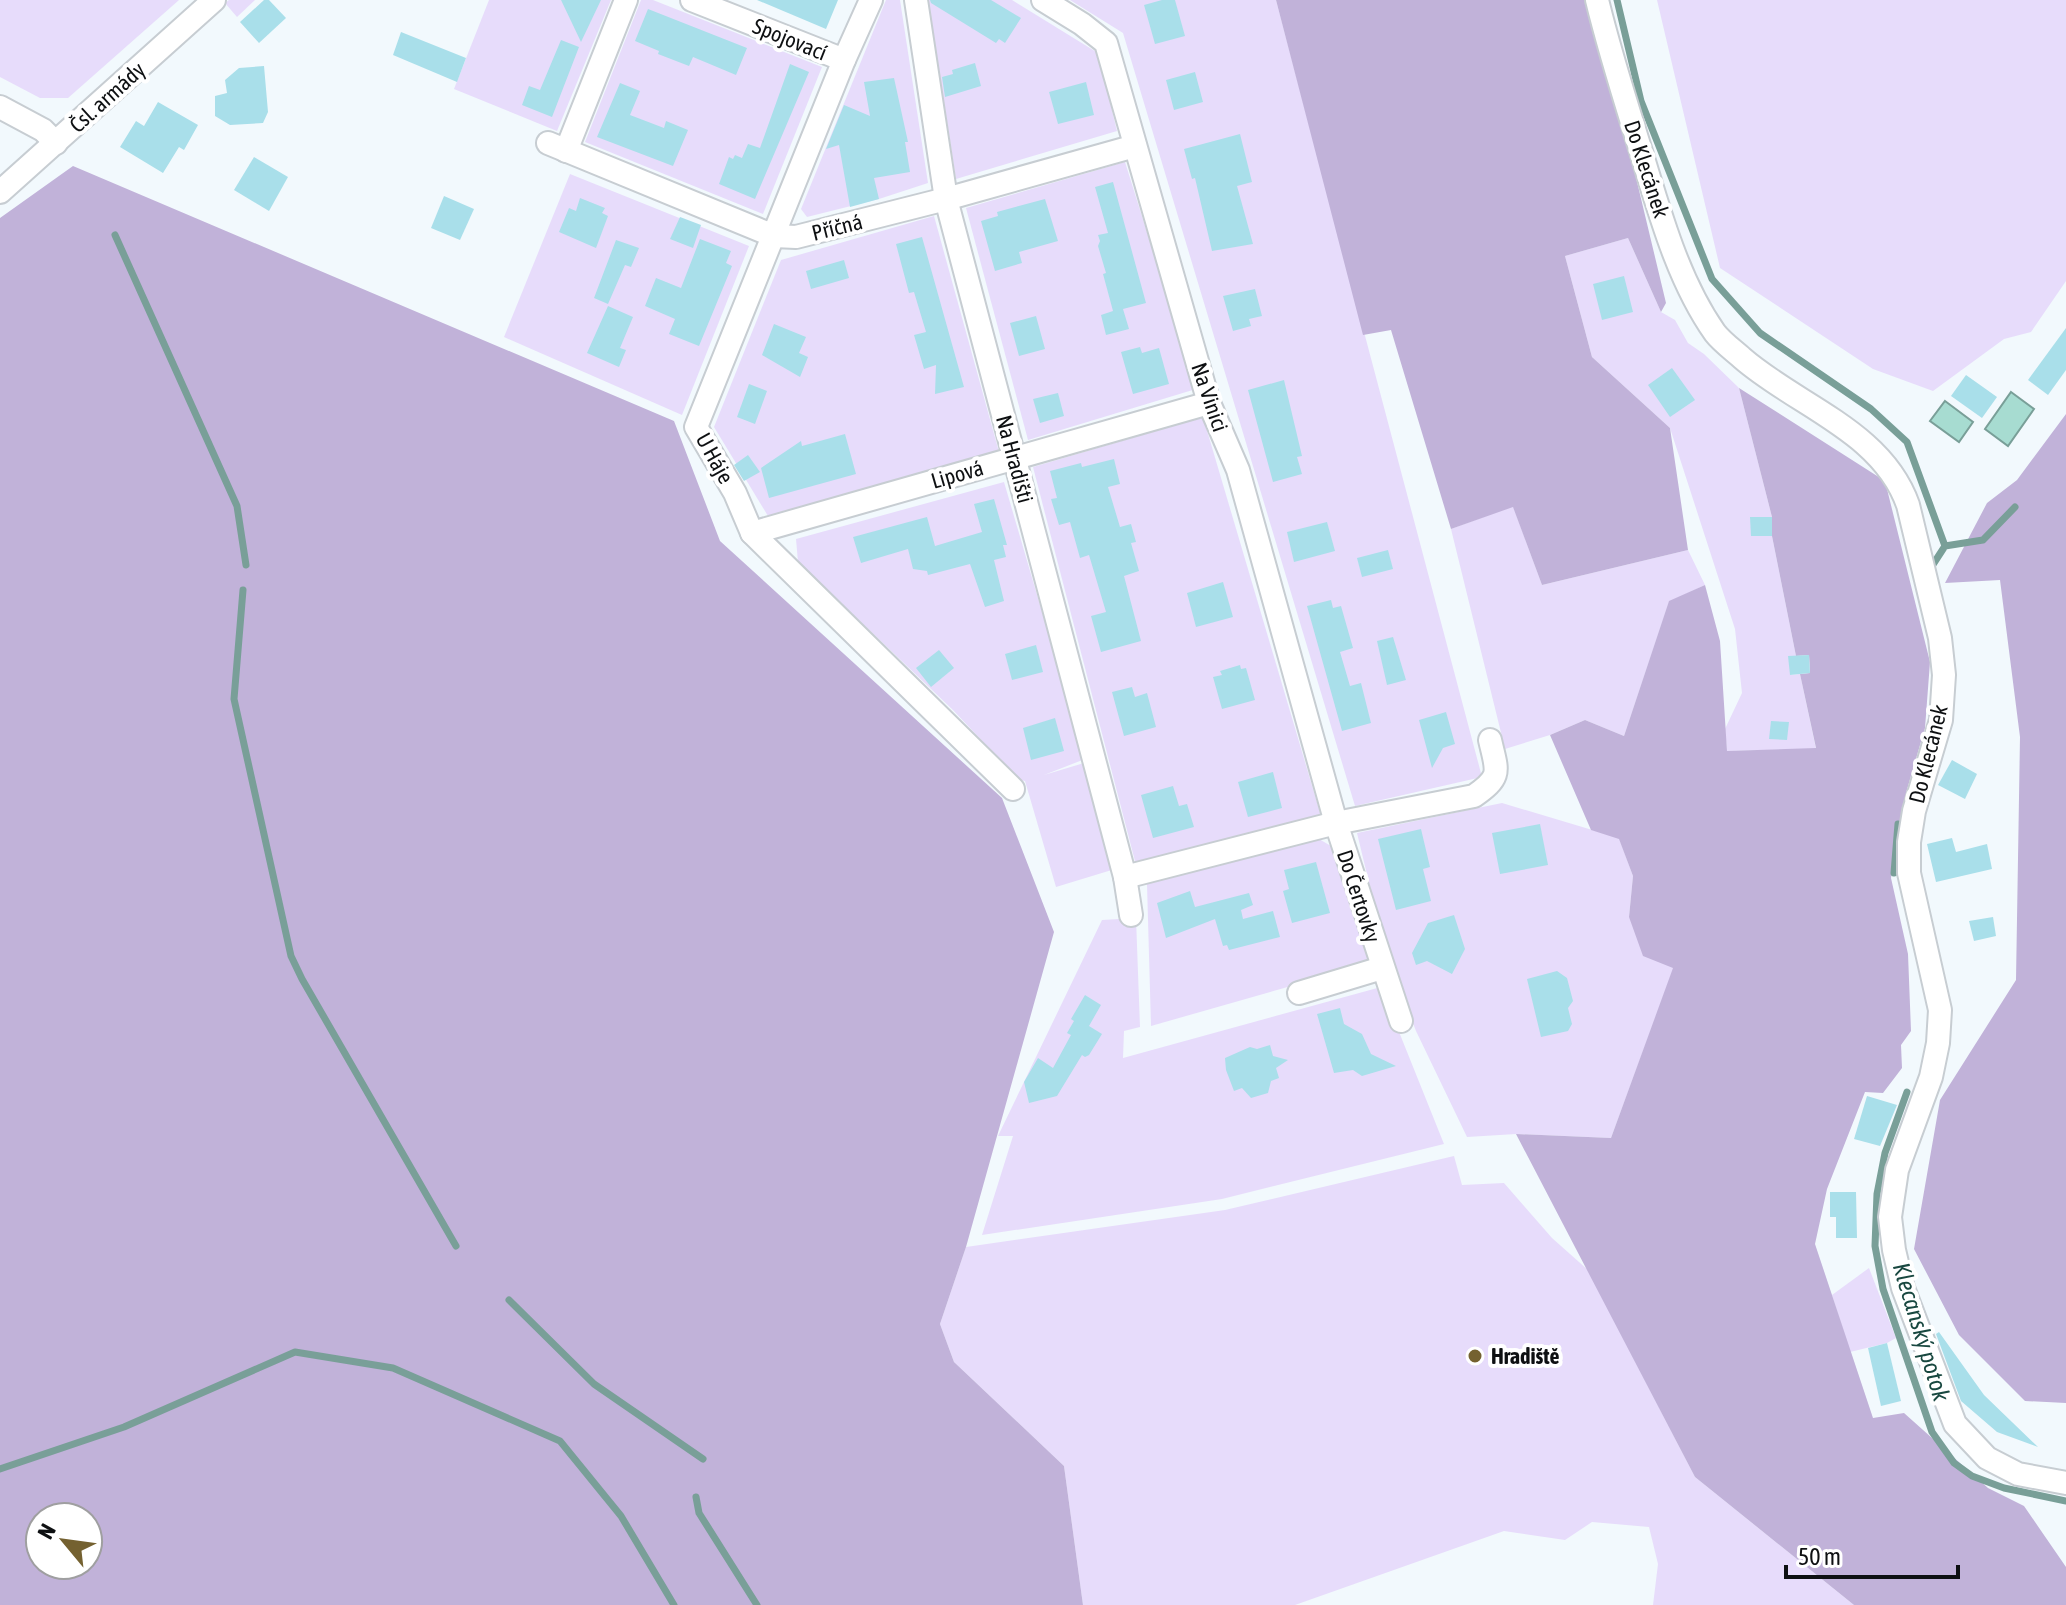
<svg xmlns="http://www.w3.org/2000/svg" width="2066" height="1605" viewBox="0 0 2066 1605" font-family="'Asap Condensed',sans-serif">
<rect width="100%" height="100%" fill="#f2f9fd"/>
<!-- green -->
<g fill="#e7dcfb">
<path d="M0,0H179L68,98H40L0,77Z"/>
<path d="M229,0H255L237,17L225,3Z"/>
<path d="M489,0H611L557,131L454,89Z"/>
<path d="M641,0H653L822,67L763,214L585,142Z"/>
<path d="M886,0H900L928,183L879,199L807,217L801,209Z"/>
<path d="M928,0H1012L1098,53L1117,131L956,179Z"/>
<path d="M1070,0H1276L1482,777L1355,806L1123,33Z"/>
<path d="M1657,0H2066V281L2031,332L2004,339L1933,391L1873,369L1720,268Z"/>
<path d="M1125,162L1196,389L1028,440L966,208Z"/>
<path d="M570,174L749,246L682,415L504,337Z"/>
<path d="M934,216L999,452L768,516L714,427L781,260Z"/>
<path d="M1628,238L1661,312L1675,320L1688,343L1704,354L1739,388L1772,517H1751V536H1772L1796,656L1790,675L1800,674L1816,749L1727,751L1725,729L1742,693L1735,629L1670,428L1592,357L1565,256Z"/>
<path d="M1203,417L1321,816L1136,865L1033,467Z"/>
<path d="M1004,482L1085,759L1044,775L1084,763L1115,869L1056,887L1025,781L1019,780L953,710L798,562L796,539Z"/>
<path d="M1513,506L1542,585L1688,550L1705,585L1669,602L1624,736L1585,720L1550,735L1505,749L1451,529Z"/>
<path d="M1502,803L1619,838L1633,876L1629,917L1674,967L1611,1138L1516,1134L1467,1137L1416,1031L1387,957L1357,833Z"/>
<path d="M1319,839L1336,849L1370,957L1365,965L1151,1026L1147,884L1306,840Z"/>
<path d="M1136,918L1140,1027L1124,1031L1123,1058L1381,987L1444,1144L1222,1199L982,1235L1013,1136H998L1102,920Z"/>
<path d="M1454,1156L1462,1185L1504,1183L1552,1238L1588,1270L1695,1477L1854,1605H1653L1658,1564L1649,1527L1592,1522L1565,1540L1504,1531L1295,1605H1083L1064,1466L954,1362L940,1324L966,1247L1225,1210Z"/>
<path d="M1869,1268L1896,1338L1887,1343L1850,1352L1832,1295Z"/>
</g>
<!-- forest -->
<g fill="#c1b2d9" fill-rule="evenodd">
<path d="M1276,0H1586L1605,48L1666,303L1661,312L1628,238L1565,256L1592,357L1670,428L1688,550L1542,585L1513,507L1451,529L1391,330L1363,335Z"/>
<path d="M73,166L674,421L720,541L1002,798L1054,932L966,1247L940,1324L954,1362L1064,1466L1083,1605H0V218ZM40,1517H88V1565H40Z"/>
<path d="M1739,388L1885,481L1930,662L1925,728L1906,793L1891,878L1908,954L1911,1031L1901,1045L1902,1068L1883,1093L1865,1092L1827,1189L1815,1244L1873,1418L1904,1413L1988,1488L2024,1506L2066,1567V1605H1854L1695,1477L1516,1134L1611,1138L1673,968L1643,956L1629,917L1633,876L1619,839L1591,830L1550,735L1585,720L1624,736L1669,601L1705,585L1720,641L1727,751L1816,748L1800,674L1810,673L1809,655L1796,656L1772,536V517Z"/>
<path d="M2066,414V1403L2025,1401L1959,1335L1914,1249L1940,1100L2016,980L2020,737L2000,580L1945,583L1987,503L2017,480Z"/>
</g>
<!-- water -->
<g fill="#a7dcd1" stroke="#799f98" stroke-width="2">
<path d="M2011,392L2034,409L2008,446L1985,429Z"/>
<path d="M1945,401L1973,422L1959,442L1930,421Z"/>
</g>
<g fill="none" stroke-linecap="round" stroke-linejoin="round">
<!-- stream -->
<g stroke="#799f98" stroke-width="7">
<path d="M1617,0L1641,101L1712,279L1760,333L1871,409L1907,442L1945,546"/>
<path d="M115,235L237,506L246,565"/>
<path d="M1932,566L1945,546L1983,540L2015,507"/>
<path d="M243,590L234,699L291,956L302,979L456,1246"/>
<path d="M1894,873L1898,824"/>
<path d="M1907,1092L1885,1153L1877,1194L1875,1246L1883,1289L1932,1432L1954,1463L1972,1476L2004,1488L2066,1501"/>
<path d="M509,1300L594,1384L703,1459"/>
<path d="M0,1469L124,1427L295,1352L393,1368L560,1441L621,1516L674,1605"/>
<path d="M696,1497L699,1513L757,1605"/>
</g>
</g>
<!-- building -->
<g fill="#a9dfea">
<path d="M264,0H269L286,18L259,43L240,22Z"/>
<path d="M561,0H601L581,42Z"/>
<path d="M757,0H838L826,29Z"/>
<path d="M930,0H991L1021,18L1005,43L999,39L996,43L931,3Z"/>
<path d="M1162,0H1175L1185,36L1155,44L1144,5Z"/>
<path d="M648,9L747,48L736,75L693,57L689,66L658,54L659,51L635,41Z"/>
<path d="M401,32L466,58L457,82L393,55Z"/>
<path d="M561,40L579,47L552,117L522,105L529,86L540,90Z"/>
<path d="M975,63L981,86L945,97L942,77L953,74L952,70Z"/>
<path d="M790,64L809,72L755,199L719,184L729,157L733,159L735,155L742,158L748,144L760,148Z"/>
<path d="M264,66L268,112L263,123L230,125L215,116V96L227,93L225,80L239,68Z"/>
<path d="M1195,72L1203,102L1174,110L1166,80Z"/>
<path d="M894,78L908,142H905L910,172L874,178L879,199L850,207L839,145L826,149L844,105L870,116L864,82Z"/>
<path d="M1086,82L1094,115L1058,124L1049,92Z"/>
<path d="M620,83L640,91L630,115L664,128L666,121L688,130L673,166L597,137Z"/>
<path d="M158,102L198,125L184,150L179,147L163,173L120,147L136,121L144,126Z"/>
<path d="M1240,134L1252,182L1237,186L1253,244L1212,251L1195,178L1192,179L1184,149Z"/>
<path d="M254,157L288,177L269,211L234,190Z"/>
<path d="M1113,182L1146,303L1123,309L1129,329L1106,335L1101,315L1113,311L1103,274L1106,273L1098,246L1100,241L1098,235L1108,233L1095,187Z"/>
<path d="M444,196L474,209L460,240L431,228Z"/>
<path d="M580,198L605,208L602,213L608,216L596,248L559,232L569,208L576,211Z"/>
<path d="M1045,199L1058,241L1019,252L1022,263L995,271L981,221L998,216L997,212Z"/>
<path d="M680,217L701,225L693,248L670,239Z"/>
<path d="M922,237L964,387L935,394L936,365L924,369L914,335L926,332L914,292L909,293L896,244Z"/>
<path d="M700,239L731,251L726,263L732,266L699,346L669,334L675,319L645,306L656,278L681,288Z"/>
<path d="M616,240L639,248L631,267L625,265L608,304L594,298Z"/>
<path d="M844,260L849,278L811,289L806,271Z"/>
<path d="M1624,276L1633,312L1602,320L1593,284Z"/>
<path d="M1255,289L1262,316L1249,319L1251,326L1233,331L1223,296Z"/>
<path d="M608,306L633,317L620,348L626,350L619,367L587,353Z"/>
<path d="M1036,316L1045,349L1019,356L1010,323Z"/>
<path d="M774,324L806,337L799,353L808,357L800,377L762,355Z"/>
<path d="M2066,328V370L2048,395L2028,380Z"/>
<path d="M1140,347L1142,353L1159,348L1169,384L1133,394L1121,352Z"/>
<path d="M1672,368L1695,400L1670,417L1648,385Z"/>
<path d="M1966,375L1997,397L1982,418L1951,396Z"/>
<path d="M1284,380L1302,456L1297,457L1302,474L1273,482L1248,390Z"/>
<path d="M749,384L767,391L755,424L737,417Z"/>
<path d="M1058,393L1064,416L1040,423L1033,399Z"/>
<path d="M845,434L856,474L769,498L761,468L801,441L802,446Z"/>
<path d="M748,455L760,472L744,481L734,465Z"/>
<path d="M1114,459L1120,484L1108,487L1120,527L1131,524L1136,542L1131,543L1139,571L1124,576L1141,641L1101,652L1091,616L1106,612L1089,555L1080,558L1070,522L1059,525L1051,499L1057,498L1050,471L1081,463L1082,467Z"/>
<path d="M994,499L1007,545H1003L1006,557L994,560L1004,601L985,607L970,564L928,575L927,571L913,569L908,549L861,563L853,537L927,517L935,546L982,532L974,504Z"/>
<path d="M1750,517H1772V536H1751Z"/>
<path d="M1327,522L1335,551L1294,562L1287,532Z"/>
<path d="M1388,550L1393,569L1362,577L1357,558Z"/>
<path d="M1223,582L1233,617L1196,627L1187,593Z"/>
<path d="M1331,600L1333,608L1341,606L1353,648L1340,652L1350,686L1361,683L1371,723L1342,731L1307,606Z"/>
<path d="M1393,637L1406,680L1387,685L1377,641Z"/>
<path d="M1036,645L1043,672L1012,680L1005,654Z"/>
<path d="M939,650L954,668L931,687L916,668Z"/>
<path d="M1809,655L1810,673L1790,675L1788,656Z"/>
<path d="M1240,665L1241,669L1246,668L1255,700L1222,709L1213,677L1222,675L1220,671Z"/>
<path d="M1132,687L1135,697L1147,693L1156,727L1124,736L1112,692Z"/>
<path d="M1446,712L1455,744L1443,748L1432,768L1419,720Z"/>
<path d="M1055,718L1064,751L1031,760L1023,728Z"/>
<path d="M1771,721L1789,722L1787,740L1769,739Z"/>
<path d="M1952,760L1977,774L1965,799L1938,785Z"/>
<path d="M1273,772L1282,808L1248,817L1238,782Z"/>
<path d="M1173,786L1179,806L1187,804L1194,827L1153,838L1141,795Z"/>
<path d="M1540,824L1548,865L1500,874L1492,833Z"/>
<path d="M1421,829L1430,867L1423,869L1431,901L1396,910L1378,839Z"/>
<path d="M1952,838L1956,852L1987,844L1992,869L1936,882L1927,844Z"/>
<path d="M1316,862L1330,913L1292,923L1283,891L1289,889L1284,870Z"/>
<path d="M1190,891L1195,907L1249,893L1253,905L1241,910L1243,919L1273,911L1280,937L1229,950L1227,945L1223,946L1215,919L1166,938L1157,903Z"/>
<path d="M1454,915L1465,949L1452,974L1427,961L1416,965L1412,953L1428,923Z"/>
<path d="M1993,917L1996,936L1974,941L1969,921Z"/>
<path d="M1557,971L1567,978L1573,1001L1568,1008L1572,1024L1568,1031L1541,1037L1527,979Z"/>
<path d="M1085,995L1101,1005L1089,1026L1102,1034L1089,1055L1085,1057L1082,1055L1057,1096L1029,1103L1024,1082L1038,1058L1053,1068L1071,1035L1067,1033L1074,1021L1071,1019Z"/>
<path d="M1340,1008L1344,1024L1362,1034L1371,1054L1396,1066L1362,1076L1353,1070L1334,1073L1317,1014Z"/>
<path d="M1270,1045L1273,1056L1288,1060L1276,1068L1279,1078L1271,1081L1268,1093L1251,1098L1242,1088L1234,1091L1226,1070L1225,1058L1250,1047L1257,1049Z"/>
<path d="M1867,1096L1897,1105L1880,1146L1854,1139Z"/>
<path d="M1830,1192H1856L1857,1238H1836V1217H1830Z"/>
<path d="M1939,1332L1984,1395L2038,1447L1997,1432L1961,1401L1936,1334Z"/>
<path d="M1887,1343L1901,1401L1881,1406L1868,1348Z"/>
</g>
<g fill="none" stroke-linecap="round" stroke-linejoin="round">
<!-- street casing -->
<g stroke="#c7cdd2" stroke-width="26">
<g id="street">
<path d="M692,0L844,60"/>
<path d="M871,0L844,60L696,427L735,493L752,533L1013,789"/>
<path d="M916,0L946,199L1125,877L1131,915"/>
<path d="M1043,0L1082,24L1106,43L1209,403L1238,470L1336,823L1401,1021"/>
<path d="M1597,0C1610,54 1627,106 1643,158C1661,217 1679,282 1715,333C1722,342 1733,350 1742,358C1797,406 1882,431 1908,505L1940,638L1944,675L1941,720L1914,811L1909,842V873L1940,1010L1938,1043L1931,1077L1897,1170L1890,1217L1894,1250L1903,1288L1955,1424L1987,1458L2018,1474L2066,1483"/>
<path d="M0,107L43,130L56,143"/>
<path d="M548,143L774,236L796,237L946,199L1135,146"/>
<path d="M566,151L626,0"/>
<path d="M0,192L214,0"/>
<path d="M752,533L1209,403"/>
<path d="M1125,877L1336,823L1474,796C1503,776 1497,771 1490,740"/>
<path d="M1299,993L1382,968"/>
</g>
</g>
<!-- street -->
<use href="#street" stroke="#fff" stroke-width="22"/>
</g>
<!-- markers -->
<circle fill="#746130" stroke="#fff" stroke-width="3" cx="1475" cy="1356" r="8"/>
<g text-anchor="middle" stroke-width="8" stroke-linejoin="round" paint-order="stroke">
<!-- street labels -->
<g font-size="22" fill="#0e1012" stroke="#fff">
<text transform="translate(790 39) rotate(22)" y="8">Spojovací</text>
<text transform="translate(107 97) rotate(-42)" y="8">Čsl. armády</text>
<text transform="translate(1647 169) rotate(72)" y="8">Do Klecánek</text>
<text transform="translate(837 227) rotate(-14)" y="8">Příčná</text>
<text transform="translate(1210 397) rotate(71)" y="8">Na Vinici</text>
<text transform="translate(715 458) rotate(61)" y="8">U Háje</text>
<text transform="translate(1015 459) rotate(75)" y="8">Na Hradišti</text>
<text transform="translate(957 474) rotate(-16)" y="8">Lipová</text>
<text transform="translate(1928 754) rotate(-76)" y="8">Do Klecánek</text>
<text transform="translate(1359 896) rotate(72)" y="8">Do Čertovky</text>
</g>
<!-- poi labels -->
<g font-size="22" font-weight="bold" fill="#0e1012" stroke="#fff" text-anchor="start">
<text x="1491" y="1364">Hradiště</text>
</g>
<!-- water labels -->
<g font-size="24" font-style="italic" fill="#194840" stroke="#fff">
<text transform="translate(1921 1332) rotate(73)" y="8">Klecanský potok</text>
</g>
</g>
<!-- north arrow -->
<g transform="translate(64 1541) rotate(299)"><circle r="38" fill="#ffffff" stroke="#9f9fa0" stroke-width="2"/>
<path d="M0-6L14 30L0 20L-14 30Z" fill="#746130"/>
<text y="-12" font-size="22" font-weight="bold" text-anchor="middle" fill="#0e1012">N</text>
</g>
<!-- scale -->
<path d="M1786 1565v12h172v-12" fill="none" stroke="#0e1012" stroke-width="4"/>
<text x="1798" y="1565" font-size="24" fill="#0e1012" stroke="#ffffff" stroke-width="6" paint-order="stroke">50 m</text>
</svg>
